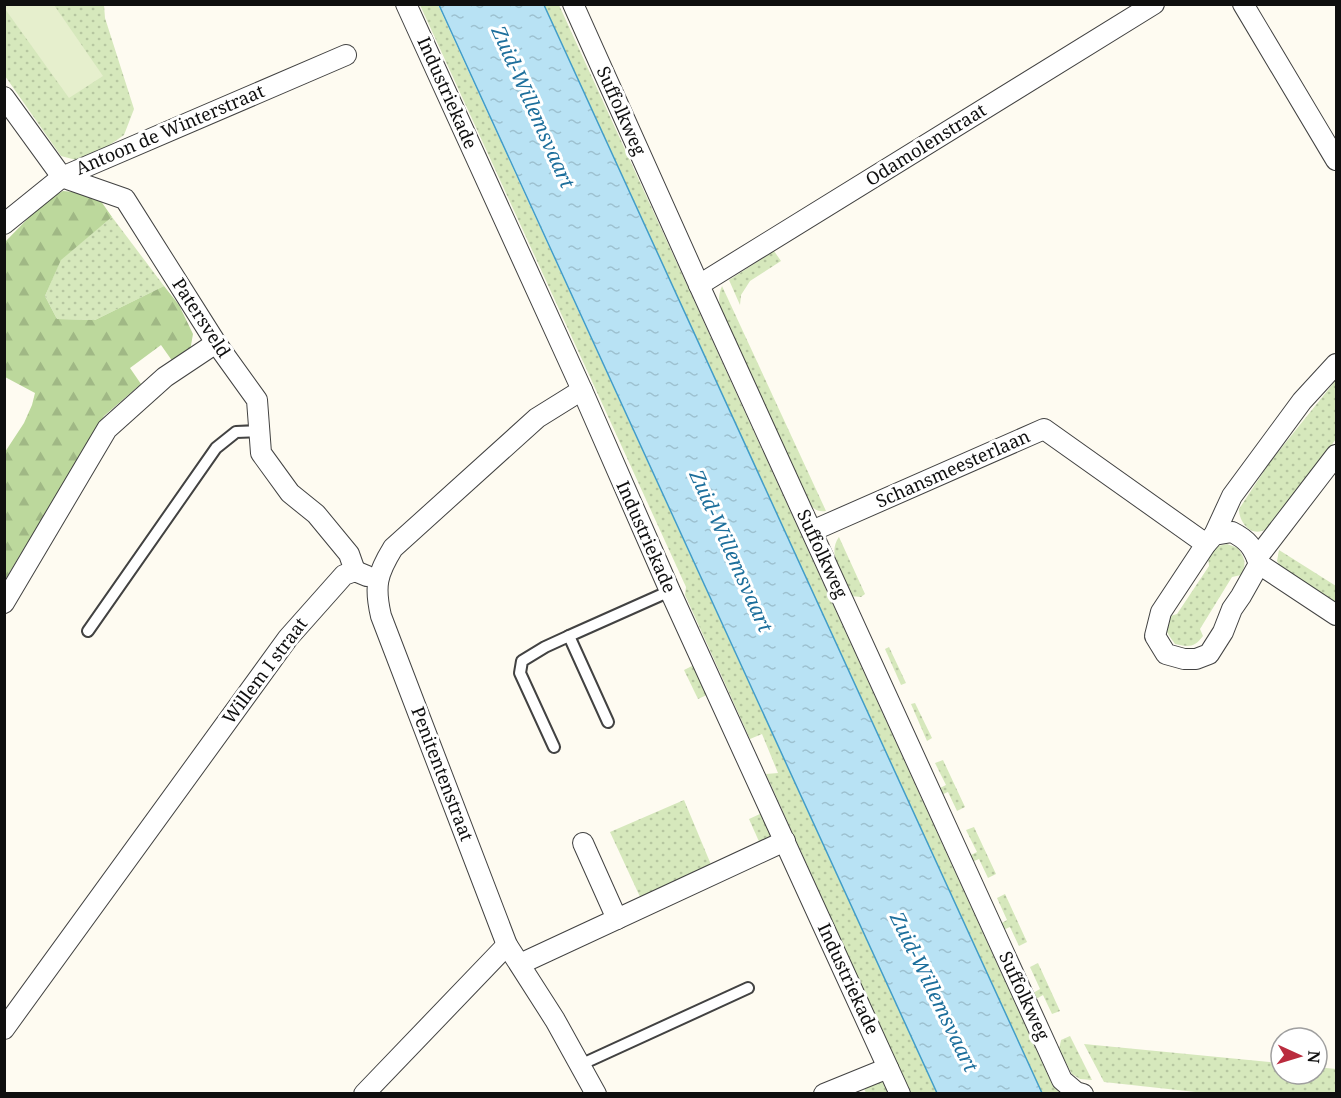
<svg xmlns="http://www.w3.org/2000/svg" width="1341" height="1098" viewBox="0 0 1341 1098" font-family="'Noto Serif',serif">
<defs>
<pattern id="grass-dots" width="8" height="8" patternUnits="userSpaceOnUse" patternTransform="scale(1.5)"><rect width="8" height="8" fill="#d6e8bc"/><path d="M2 2h.1M6 6h.1" fill="none" stroke="#b6c6a0" stroke-width="1.8" stroke-linecap="round"/></pattern>
<pattern id="forest-firs" width="22" height="20" patternUnits="userSpaceOnUse" patternTransform="scale(1.5)"><rect width="22" height="20" fill="#bcd89c"/><path d="M5 1l3.5 6h-7zM16 11l3.5 6h-7z" fill="#a0b885"/></pattern>
<pattern id="water-ripples" width="26" height="14" patternUnits="userSpaceOnUse" patternTransform="scale(1.5)"><rect width="26" height="14" fill="#b8e2f4"/><path d="M2 4q2-2 4 0t4 0M15 11q2-2 4 0t4 0" fill="none" stroke="#9dc1d0"/></pattern>
</defs>
<rect width="100%" height="100%" fill="#fefbf1"/>
<!-- grass -->
<g fill="url(#grass-dots)">
<path d="M4,5H104L105,18L134,109L124,135L101,151L80,161L61,156L5,76Z"/>
<path d="M420,5H438L937,1093H910L766,774L778,773L762,734L750,739L685,595L686,587Z"/>
<path d="M544,5H559L1052,1084L1060,1093H1042Z"/>
<path d="M112,217L164,286L95,320L57,319L45,296L61,259Z"/>
<path d="M774,251L781,261L750,281L741,295L740,305L729,280Z"/>
<path d="M722,286L826,511C819,512 815,510 810,505L724,317C719,304 717,298 722,286Z"/>
<path d="M1336,380V439L1274,522C1271,524 1269,527 1266,529C1252,538 1239,523 1239,509L1270,462Z"/>
<path d="M839,537L865,594L861,597L851,596C844,579 826,554 839,537Z"/>
<path d="M1227,544L1238,548C1245,559 1247,563 1241,575L1232,577L1200,629L1203,636C1194,648 1189,647 1175,644C1167,632 1163,630 1170,616L1177,614L1209,566L1208,556L1214,547Z"/>
<path d="M1279,550L1336,586V607L1282,571L1277,561Z"/>
<path d="M889,647L906,683L901,685L885,649Z"/>
<path d="M696,664L709,694L698,699L684,670Z"/>
<path d="M915,703L932,738L927,741L911,704Z"/>
<path d="M943,760L965,807L957,811L948,792L941,795L938,789L946,785L935,763Z"/>
<path d="M684,800L712,867L641,899L610,832Z"/>
<path d="M762,813L774,840L761,846L749,819Z"/>
<path d="M974,827L996,874L988,878L979,859L972,862L969,856L977,852L966,830Z"/>
<path d="M1005,894L1027,942L1019,946L1010,927L1003,930L1000,924L1007,920L997,898Z"/>
<path d="M1038,963L1060,1011L1052,1014L1043,995L1036,999L1033,993L1040,989L1030,967Z"/>
<path d="M1070,1036L1092,1080L1080,1079L1072,1074L1059,1050L1061,1040Z"/>
<path d="M1084,1044L1281,1063V1074H1317V1067L1336,1069V1093L1214,1094L1104,1082Z"/>
<path d="M879,1080L884,1083L890,1093H866L862,1084Z"/>
</g>
<!-- forest -->
<path fill="url(#forest-firs)" d="M63,191L96,194L112,217L61,260L45,296L57,319L95,320L164,286L179,305L193,334L190,351L173,362L161,345L130,368L141,384L104,416L5,580V452L24,423L32,405L35,393L5,377V242L44,202Z"/>
<!-- pitch -->
<path fill="#e6efcd" d="M4,5H54L103,76L69,98L5,9Z"/>
<!-- water -->
<path fill="url(#water-ripples)" stroke="#429dc8" stroke-width="1.5" d="M439,5H544L1042,1093H937Z"/>
<g fill="none" stroke-linecap="round" stroke-linejoin="round">
<!-- lane casing -->
<g stroke="#424242" stroke-width="14">
<g id="lane">
<path d="M88,631L216,448L236,432L259,431"/>
<path d="M569,636L670,591"/>
<path d="M554,747L520,673L522,661L545,647L569,636L608,722"/>
<path d="M580,1065L748,988"/>
</g>
</g>
<!-- street casing -->
<g stroke="#424242" stroke-width="22">
<g id="street">
<path d="M406,4L582,390L670,591L900,1094"/>
<path d="M573,4L699,285L1062,1080L1076,1092L1083,1094"/>
<path d="M1243,4L1336,160"/>
<path d="M4,97L62,177L125,199L216,343L257,400L261,453L290,493L316,514L349,554L355,571"/>
<path d="M4,224L62,177L346,55"/>
<path d="M699,285L1154,4"/>
<path d="M582,390L537,418L393,548C377,574 374,586 381,616L507,945L555,1020L596,1094"/>
<path d="M812,531L1044,429L1206,544"/>
<path d="M1232,532C1248,540 1253,547 1259,564L1241,596L1232,609L1223,632L1209,654L1196,659H1184L1166,654L1155,636L1161,612L1206,544L1214,535Z"/>
<path d="M1214,535L1232,496L1302,401L1336,364"/>
<path d="M1257,558L1336,455"/>
<path d="M1259,564L1336,615"/>
<path d="M4,603L107,429L165,377L216,343"/>
<path d="M583,843L617,919"/>
<path d="M520,964L785,841"/>
<path d="M4,1029L288,638L344,575L355,571L367,576"/>
<path d="M364,1094L507,945"/>
<path d="M824,1094L888,1068"/>
</g>
</g>
<!-- lane -->
<use href="#lane" stroke="#fff" stroke-width="10"/>
<!-- street -->
<use href="#street" stroke="#fff" stroke-width="20"/>
</g>
<g text-anchor="middle" stroke-width="6" stroke-linejoin="round" paint-order="stroke">
<!-- street labels -->
<g font-size="18" fill="#0f0f0f" stroke="#fff">
<text transform="translate(447 93) rotate(66)" y="6">Industriekade</text>
<text transform="translate(621 111) rotate(66)" y="6">Suffolkweg</text>
<text transform="translate(170 130) rotate(-23)" y="6">Antoon de Winterstraat</text>
<text transform="translate(926 145) rotate(-32)" y="6">Odamolenstraat</text>
<text transform="translate(201 318) rotate(57)" y="6">Patersveld</text>
<text transform="translate(953 469) rotate(-24)" y="6">Schansmeesterlaan</text>
<text transform="translate(646 537) rotate(66)" y="6">Industriekade</text>
<text transform="translate(822 554) rotate(65)" y="6">Suffolkweg</text>
<text transform="translate(265 671) rotate(-53)" y="6">Willem I straat</text>
<text transform="translate(442 774) rotate(69)" y="6">Penitentenstraat</text>
<text transform="translate(848 979) rotate(65)" y="6">Industriekade</text>
<text transform="translate(1024 996) rotate(65)" y="6">Suffolkweg</text>
</g>
<!-- water labels -->
<g font-size="20" font-style="italic" fill="#1d6f9c" stroke="#fff">
<text transform="translate(533 107) rotate(66)" y="7">Zuid-Willemsvaart</text>
<text transform="translate(731 551) rotate(66)" y="7">Zuid-Willemsvaart</text>
<text transform="translate(934 992) rotate(64)" y="7">Zuid-Willemsvaart</text>
</g>
</g>
<!-- border -->
<rect width="1341" height="1098" fill="none" stroke="#0f0f0f" stroke-width="12"/>
<!-- north arrow -->
<g transform="translate(1299 1056) rotate(94)"><circle r="28" fill="#ffffff" stroke="#9f9f9f" stroke-width="1.5"/>
<path d="M0-4.5L10 22L0 15L-10 22Z" fill="#ba2c3e"/>
<text y="-9" font-size="16" font-weight="bold" text-anchor="middle" fill="#0f0f0f">N</text>
</g>
</svg>
